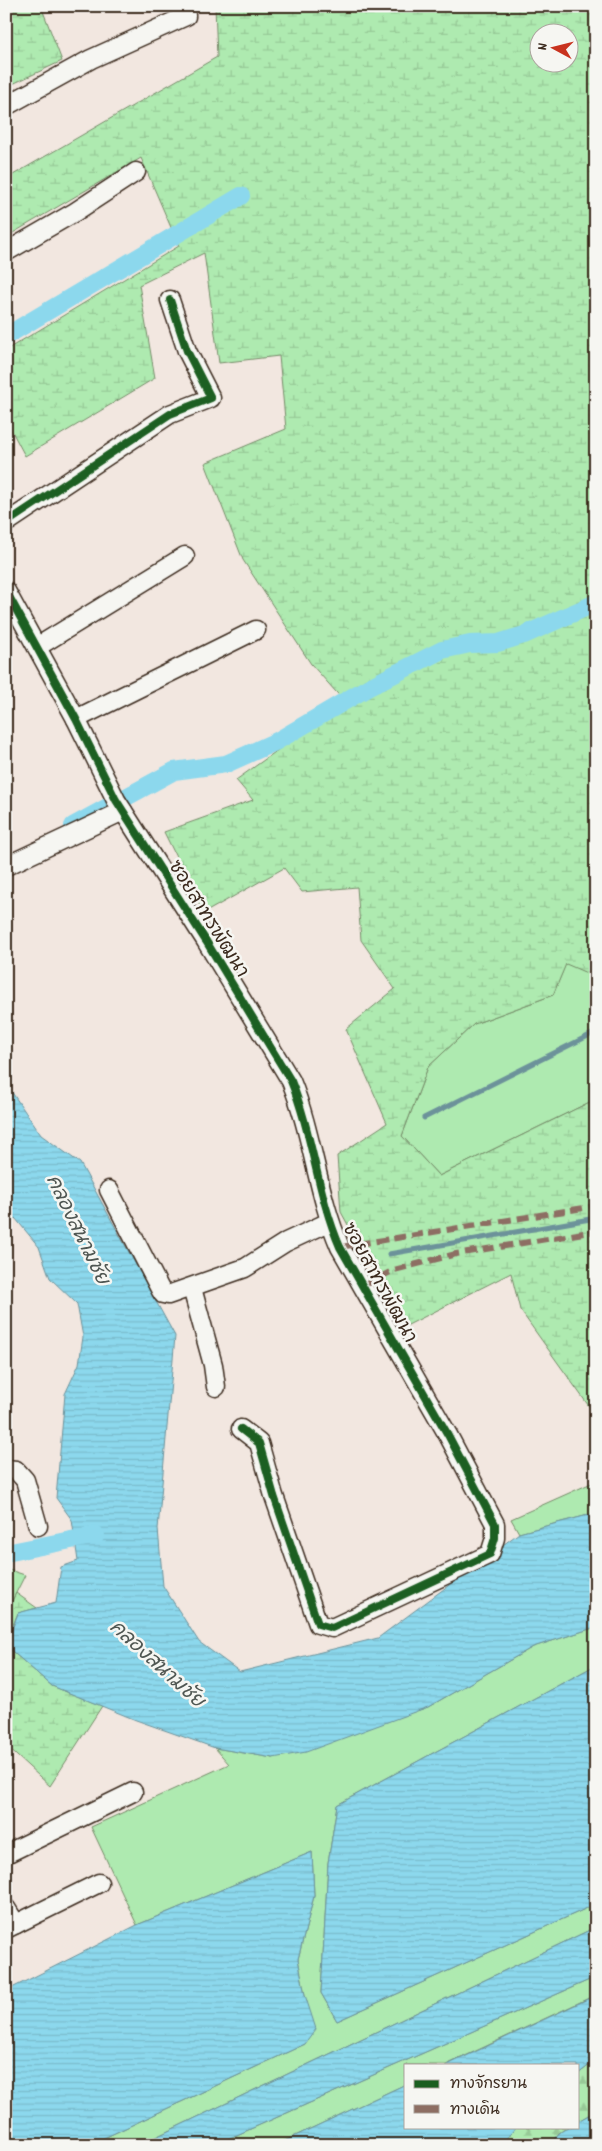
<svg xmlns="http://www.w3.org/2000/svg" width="602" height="2151" viewBox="0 0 602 2151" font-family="Dekko,'Playpen Sans Thai',sans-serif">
<defs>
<pattern id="forest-firs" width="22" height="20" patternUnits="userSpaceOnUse" patternTransform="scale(1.25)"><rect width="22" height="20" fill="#aeeab0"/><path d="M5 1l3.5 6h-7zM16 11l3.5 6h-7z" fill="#97c997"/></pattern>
<pattern id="wetland-marsh" width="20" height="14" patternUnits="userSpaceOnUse" patternTransform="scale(1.25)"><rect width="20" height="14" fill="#aeeab0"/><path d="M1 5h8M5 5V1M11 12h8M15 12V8" fill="none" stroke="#97c997"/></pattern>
<pattern id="water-rules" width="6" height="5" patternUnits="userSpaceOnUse" patternTransform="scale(1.25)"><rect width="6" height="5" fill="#8cd8ed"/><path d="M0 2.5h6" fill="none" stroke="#7abacb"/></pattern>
</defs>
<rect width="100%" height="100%" fill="#f2e7e0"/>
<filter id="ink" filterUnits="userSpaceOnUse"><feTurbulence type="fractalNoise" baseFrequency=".02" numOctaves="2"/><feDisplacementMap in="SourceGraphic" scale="10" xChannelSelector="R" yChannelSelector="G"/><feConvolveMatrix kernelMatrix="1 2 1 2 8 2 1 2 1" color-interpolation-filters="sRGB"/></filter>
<g filter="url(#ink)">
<!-- green -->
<g fill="#aeeab0" stroke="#748a67">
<path d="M566,963L596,977V1099L439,1176L402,1136L428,1067L474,1024L553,995Z"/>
<path d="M596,1481V1513L519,1533L511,1519Z"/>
<path d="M6,1569L25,1575L6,1613Z"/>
<path d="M596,1627V1665L337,1805L328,1863L321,1993L337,2021L596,1904V1927L139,2145H89L305,2044V1995L298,1959L314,1896L312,1852L137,1925L91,1827L229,1764L215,1748L273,1758L428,1707L533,1647Z"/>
<path d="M596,1977V2001L591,1997L446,2065H406V2084L276,2145H214Z"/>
</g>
<!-- forest -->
<g fill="url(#forest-firs)" stroke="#748a67">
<path d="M596,2060V2111L578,2121V2074Z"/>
<path d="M516,2127H568L559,2133L550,2145H501Z"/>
</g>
<!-- wetland -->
<g fill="url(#wetland-marsh)" stroke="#748a67" fill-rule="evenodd">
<path d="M6,6H41L62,61L6,87Z"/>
<path d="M215,6H596V977L566,964L553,995L474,1024L428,1067L402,1136L439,1176L596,1099V1416L520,1310L511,1273L404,1327L341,1212L337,1156L387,1123L346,1029L395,989L361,940L357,887L302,892L284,868L204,913L164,832L253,800L236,780L345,702L311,664L243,560L205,463L286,429L279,356L219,363L204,253L139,285L155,378L25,456L6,420V350L179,246L141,158L6,237V179L217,57ZM570,32V62H540V32Z"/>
<path d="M16,1593L37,1608L18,1613L6,1642V1613Z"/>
<path d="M6,1646L52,1686L102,1706L50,1786L6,1746Z"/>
</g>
<!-- water -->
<g fill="url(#water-rules)" stroke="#6c929a">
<path d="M6,1088L11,1091L41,1135L80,1163L175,1336L158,1529L163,1586L199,1642L240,1672L378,1638L519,1533L596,1513V1627L533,1647L428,1707L306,1752L273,1758L215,1748L136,1720L52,1686L6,1646L18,1613L56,1603L61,1567L78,1561L72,1520L56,1498L65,1394L79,1364L83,1337L77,1304L50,1278L39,1247L6,1207Z"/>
<path d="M596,1665V1904L337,2021L321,1993L328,1863L337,1805Z"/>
<path d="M312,1852L314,1896L298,1959L305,1995L316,2029L305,2044L89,2145H6V1991L137,1925Z"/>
<path d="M596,1927V1977L214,2145H139Z"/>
<path d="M592,1997L596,2001V2060L578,2074V2065H447Z"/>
<path d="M406,2084V2127H516L501,2145H276Z"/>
<path d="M596,2111V2145H550C558,2133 563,2127 578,2127V2121Z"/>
</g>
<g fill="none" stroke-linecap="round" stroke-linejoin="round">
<!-- stream -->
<g stroke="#6c929a" stroke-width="5">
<path d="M424,1118L596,1032"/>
<path d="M389,1254L596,1218"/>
</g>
<!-- canal -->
<g stroke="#8cd8ed" stroke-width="18">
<path d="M6,336L241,196"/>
<path d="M73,826L174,771L226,764L277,741L369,687L442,650L470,644L498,643L524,635L596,603"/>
<path d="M6,1553L96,1535"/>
</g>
<!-- minor casing -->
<g stroke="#3b2a1e" stroke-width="21">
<g id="minor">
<path d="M6,106L91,59L186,16L185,6"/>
<path d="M6,252L75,212L136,172"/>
<path d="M6,523L170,414L211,398L187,351L170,300"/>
<path d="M6,591L76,719L116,800L206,941L291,1081C313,1135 317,1194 340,1247L448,1435L495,1524V1538L490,1554L332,1628L318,1624L274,1496L259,1443L241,1429"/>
<path d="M37,647L185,556"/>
<path d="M76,719L256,630"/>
<path d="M6,866L123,811"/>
<path d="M109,1190L160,1289L163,1294L168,1295L245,1268L286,1242L329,1222"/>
<path d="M192,1288L213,1365L216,1387"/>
<path d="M6,1469L16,1470L25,1480L38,1526"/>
<path d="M6,1854L133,1792"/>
<path d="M6,1908L16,1924"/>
<path d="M6,1929L99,1883"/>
</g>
</g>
<!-- minor -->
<use href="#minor" stroke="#f6f6f2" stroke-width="18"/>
<!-- quiet -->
<g stroke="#8d6e63" stroke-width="6" stroke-dasharray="12 6" stroke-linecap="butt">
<path d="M340,1247L596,1206"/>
<path d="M363,1286L394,1270L456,1254L596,1231"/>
</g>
<!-- cycleway casing -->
<g stroke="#f6f6f2" stroke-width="11">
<g id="cycleway">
<path d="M6,523L170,414L211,398L187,351L170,300"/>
<path d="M6,591L76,719L116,800L206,941L291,1081C313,1135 317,1194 340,1247L448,1435L495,1524V1538L490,1554L332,1628L318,1624L274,1496L259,1443L241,1429"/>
</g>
</g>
<!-- cycleway -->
<use href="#cycleway" stroke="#1b5e20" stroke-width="8"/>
</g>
</g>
<g text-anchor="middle" stroke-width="5" stroke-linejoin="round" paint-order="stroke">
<!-- street labels -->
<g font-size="19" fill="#3b2a1e" stroke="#f6f6f2">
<text transform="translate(210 918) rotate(58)" y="7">ซอยสาทรพัฒนา</text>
<text transform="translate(381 1282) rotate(61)" y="7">ซอยสาทรพัฒนา</text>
</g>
<!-- water labels -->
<g font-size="20" font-style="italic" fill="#4f5652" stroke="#f6f6f2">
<text transform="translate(79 1229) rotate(64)" y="7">คลองสนามชัย</text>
<text transform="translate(158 1663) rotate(42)" y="7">คลองสนามชัย</text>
</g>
</g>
<!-- margin -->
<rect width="602" height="2151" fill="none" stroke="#f6f6f2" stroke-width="25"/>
<rect x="12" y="12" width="577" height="2126" fill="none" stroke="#3b2a1e" stroke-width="2" filter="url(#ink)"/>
<!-- legend -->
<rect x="404" y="2064" width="175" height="65" fill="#f6f6f2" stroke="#aba49d"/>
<rect x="414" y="2080" width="25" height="8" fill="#1b5e20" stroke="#aba49d"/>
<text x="450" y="2088" font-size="15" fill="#3b2a1e">ทางจักรยาน</text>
<rect x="414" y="2105" width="25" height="8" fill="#8d6e63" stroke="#aba49d"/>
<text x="450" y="2114" font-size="15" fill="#3b2a1e">ทางเดิน</text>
<!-- north arrow -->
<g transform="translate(554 48) rotate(277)"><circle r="24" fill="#f6f6f2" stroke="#aba49d"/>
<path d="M0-4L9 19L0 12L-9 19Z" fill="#c8321e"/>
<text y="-8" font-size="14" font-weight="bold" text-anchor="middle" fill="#3b2a1e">N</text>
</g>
</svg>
